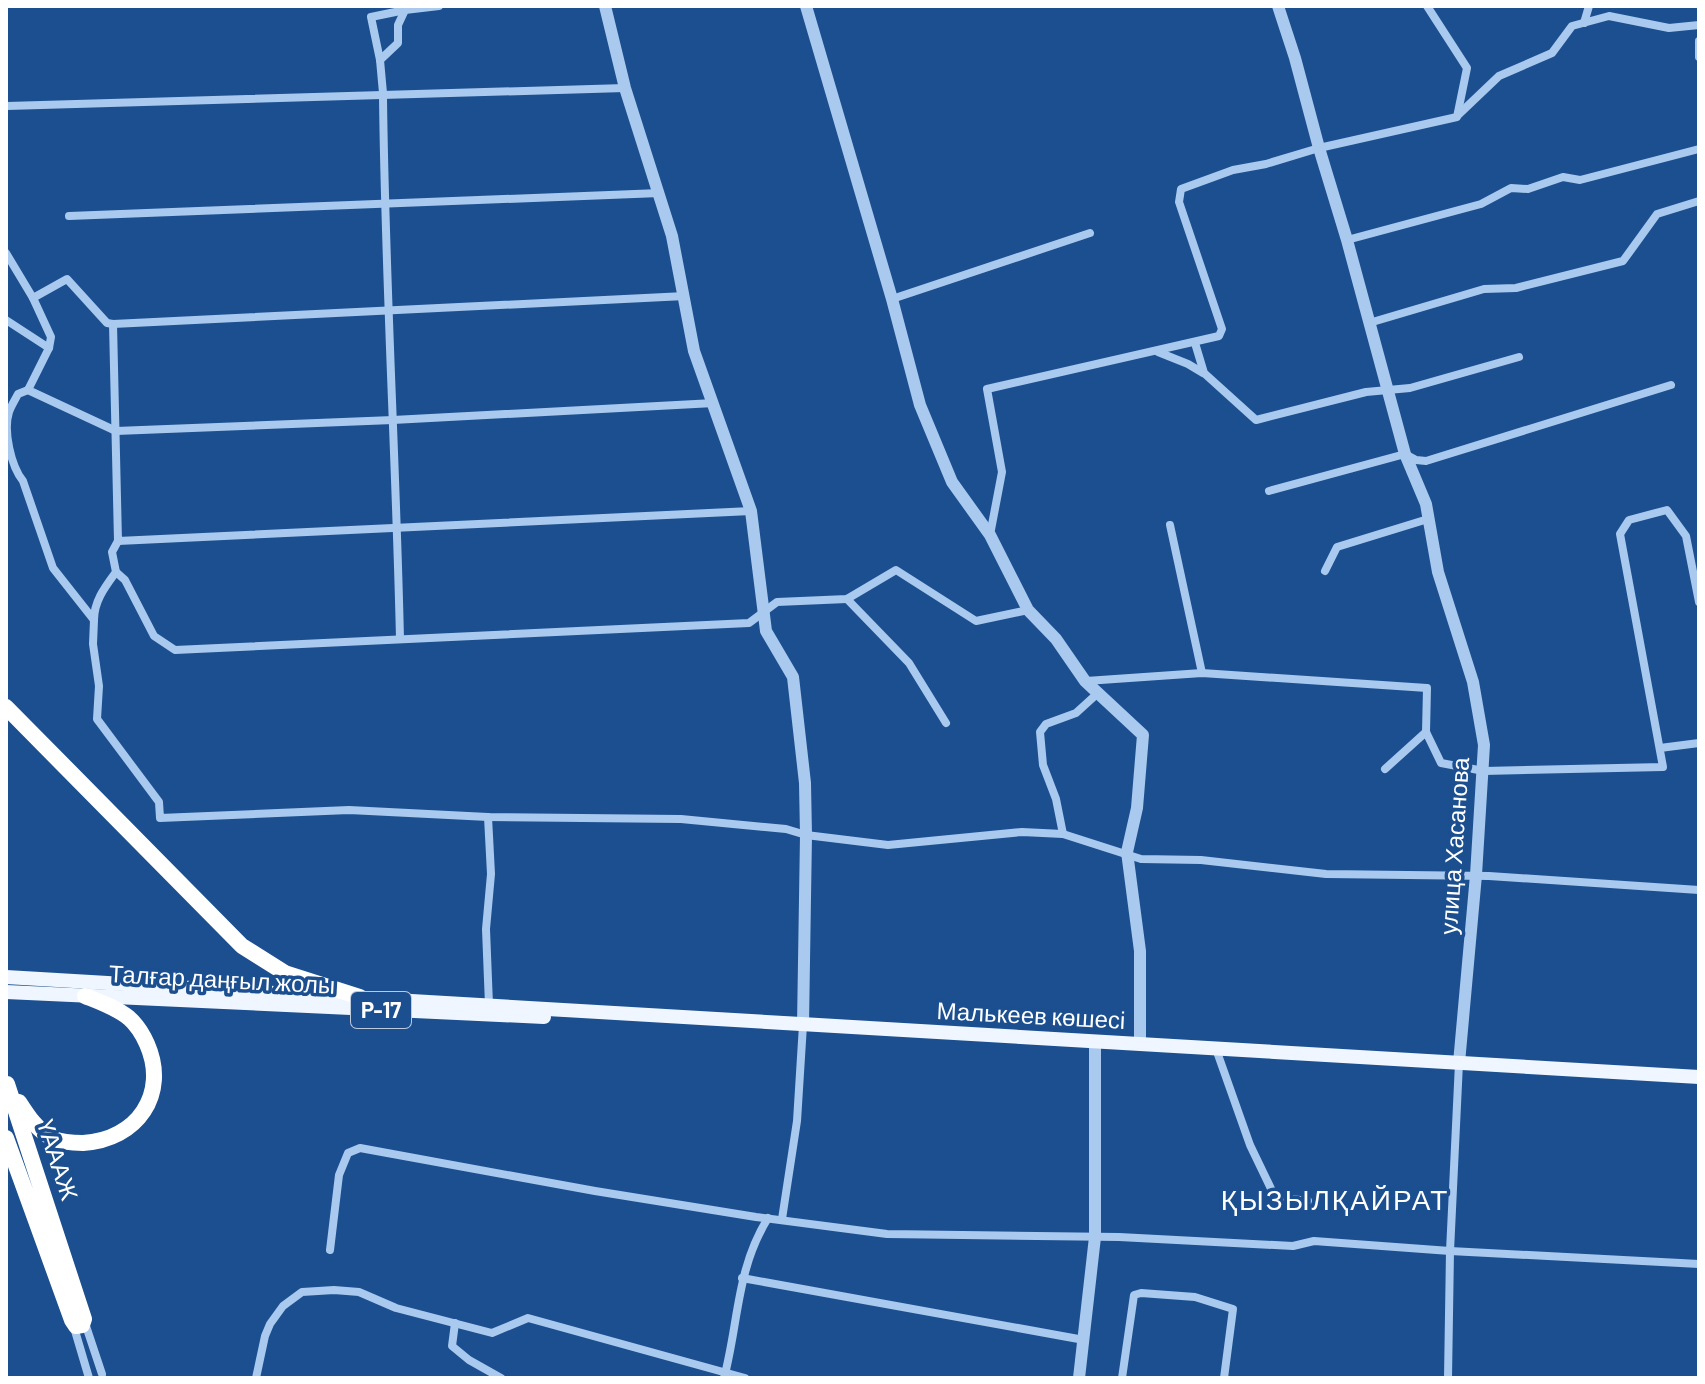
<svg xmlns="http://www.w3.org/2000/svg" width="1705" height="1384" viewBox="0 0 1705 1384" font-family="Barlow,sans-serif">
<rect width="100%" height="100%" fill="#1b4f8f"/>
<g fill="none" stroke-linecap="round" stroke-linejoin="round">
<!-- minor -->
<g stroke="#a9c9ee" stroke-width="8">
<path d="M1584,23L1589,6"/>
<path d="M1699,41V57"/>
<path d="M380,60L371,17L405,10"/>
<path d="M383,93L380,60L398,43V25L405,10L439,6"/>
<path d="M383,97C385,278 396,459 400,639"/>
<path d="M7,106L625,88"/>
<path d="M1457,116L1499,76L1552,53L1572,26L1609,16L1669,28L1699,25"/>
<path d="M69,216L660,193"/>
<path d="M1347,240L1481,204L1511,188L1528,189L1563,177L1580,180L1699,149"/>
<path d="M6,253L33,298"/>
<path d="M685,296L113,324L107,323L67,279L33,298L51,337L49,348L28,390L116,431L393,420L714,403"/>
<path d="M892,299L1090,233"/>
<path d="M6,320L49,348"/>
<path d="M1369,323L1484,289L1516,288L1623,261L1657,214L1699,201"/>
<path d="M113,324L118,541L751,511"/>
<path d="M1195,343L1204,373L1256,420L1366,392L1410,388L1519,357"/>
<path d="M1158,352L1188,364L1203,373"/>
<path d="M28,390L18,394C15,400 11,406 9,412C3,431 11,466 23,481L53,568L94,620C94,601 105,587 116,572L112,552L118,541"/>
<path d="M1269,491L1405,454L1416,460L1426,461L1671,385"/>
<path d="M1170,525L1202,673"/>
<path d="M990,535L1002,472L987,389L1219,336L1222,329L1179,202L1181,189L1233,170L1266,164L1319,148L1457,117L1467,68L1427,6"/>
<path d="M1325,571L1337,547L1428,519"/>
<path d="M116,572L125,580L154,636L175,650L749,623L777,602L847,599L896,570L976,621L1028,610"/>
<path d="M847,599L909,663L946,723"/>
<path d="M94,620L93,644L99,686L97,719L159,802L160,818L349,810L488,817L681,819L786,829L806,835L888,845L1022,832L1063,834L1141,859L1201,860L1326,874L1489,876L1699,890"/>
<path d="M1086,681L1202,673L1427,688L1426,732L1441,763L1484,771L1663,767L1620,534L1629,520L1667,510L1686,536L1699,602"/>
<path d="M1660,748L1699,743"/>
<path d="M1385,769L1426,732"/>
<path d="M488,817L491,874L486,929L489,1005"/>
<path d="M1063,834L1056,799L1043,765L1040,732L1046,724L1076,713L1098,693"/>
<path d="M1216,1049L1250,1145L1275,1197L1308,1201"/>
<path d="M782,1219L797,1121L803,1025"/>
<path d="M330,1250L339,1175L348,1153L360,1148L595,1191L756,1217L887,1234L1119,1237L1293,1246L1314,1241L1450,1251L1699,1264"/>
<path d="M742,1278L1084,1340"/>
<path d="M84,1320L102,1374"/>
<path d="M455,1323L452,1346L469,1360L501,1378"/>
<path d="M73,1324L89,1378"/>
<path d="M256,1378L265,1336L270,1324L283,1306L302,1292L334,1290L359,1292L396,1308L492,1333L528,1318L745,1378"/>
<path d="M724,1378C739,1321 736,1270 768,1218"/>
<path d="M1122,1378L1134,1295L1141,1293L1195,1297L1233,1309L1224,1378"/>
<path d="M1448,1378L1450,1251L1459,1063"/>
</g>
<!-- tertiary -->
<g stroke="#a9c9ee" stroke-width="12">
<path d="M605,6L625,88L672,236L694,351L751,511L766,631L793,677L805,783L806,835L803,1025"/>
<path d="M806,6L892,299L920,405L952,482L990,535L1028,610L1056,639L1085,681L1143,735L1137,808L1127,852L1140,951V1044"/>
<path d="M1278,6L1295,58L1319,148L1347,240L1405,454L1426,504L1438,572L1473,682L1484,745L1476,875L1459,1063"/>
<path d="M1079,1378L1095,1237V1042"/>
</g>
<!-- primary -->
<g stroke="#f0f6ff" stroke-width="14">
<path d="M6,977L1699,1077"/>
<path d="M6,992L544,1017"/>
</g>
<!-- motorway -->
<g stroke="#fff" stroke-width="16">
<path d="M6,707L242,946L285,973L360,997"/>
<path d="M19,1102C28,1116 37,1130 52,1138C61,1142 73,1143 83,1143C137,1140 169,1094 147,1044C143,1035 137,1025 129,1018C117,1008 100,1002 85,996"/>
<path d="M6,1138L72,1320L76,1326L82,1325L84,1319L7,1084"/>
</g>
</g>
<g text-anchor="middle" stroke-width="7" stroke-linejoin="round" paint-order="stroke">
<!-- shield labels -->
<rect fill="#1b4f8f" stroke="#bbcadd" stroke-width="2" x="351" y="992" width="60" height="36" rx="6"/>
<g font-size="22" font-weight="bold" fill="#fff">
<text x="381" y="1018">P-17</text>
</g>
<!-- street labels -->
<g font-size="24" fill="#fff" stroke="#1b4f8f">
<text transform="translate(1455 846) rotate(-86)" y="8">улица Хасанова</text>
<text transform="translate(222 980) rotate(3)" y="8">Талғар даңғыл жолы</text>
<text transform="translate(1031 1016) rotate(3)" y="8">Малькеев көшесі</text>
<text transform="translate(57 1160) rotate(72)" y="8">ҮАААЖ</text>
</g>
<!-- quarter labels -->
<g font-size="28" letter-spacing="2" fill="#fff" stroke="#1b4f8f">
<text x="1335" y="1210">ҚЫЗЫЛҚАЙРАТ</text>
</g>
</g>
<!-- border -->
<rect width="1705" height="1384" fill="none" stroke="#ffffff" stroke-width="16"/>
</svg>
